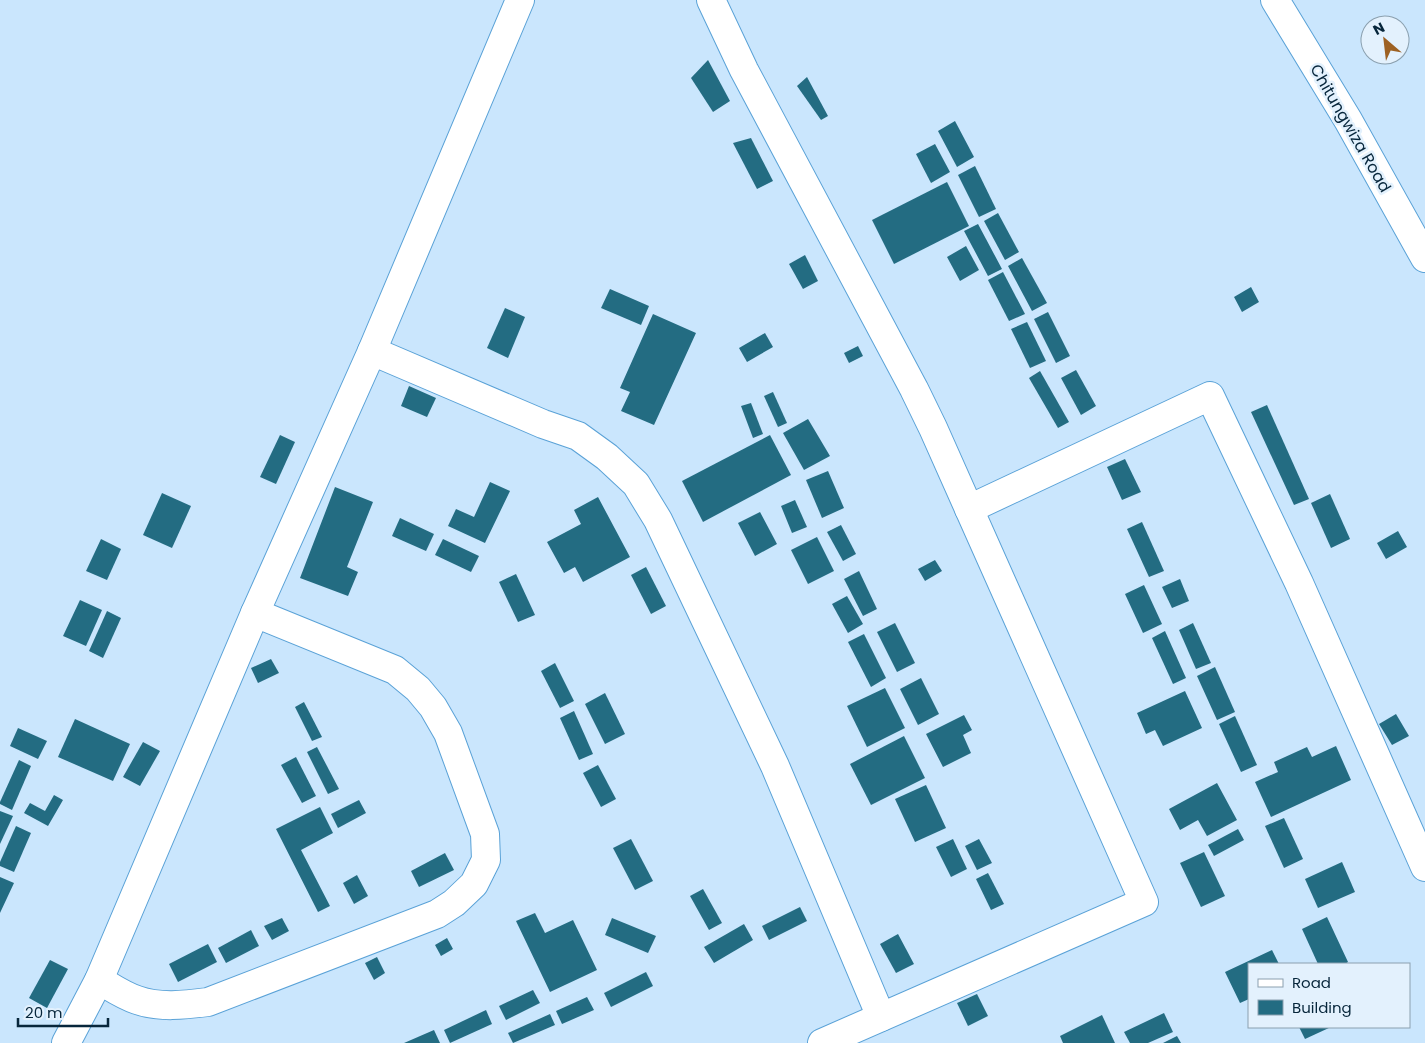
<svg xmlns="http://www.w3.org/2000/svg" width="1425" height="1043" viewBox="0 0 1425 1043" font-family="Poppins,sans-serif">
<rect width="100%" height="100%" fill="#cae6fd"/>
<!-- building -->
<g fill="#236c82">
<path d="M708,60L730,101L713,112L691,78Z"/>
<path d="M807,77L828,116L821,120L797,86Z"/>
<path d="M955,121L974,157L957,167L938,131Z"/>
<path d="M751,138L773,181L757,189L733,143Z"/>
<path d="M935,144L950,172L931,183L916,154Z"/>
<path d="M975,166L996,209L979,217L958,175Z"/>
<path d="M947,182L969,226L894,264L872,220Z"/>
<path d="M998,213L1019,252L1005,260L984,221Z"/>
<path d="M978,224L1002,269L988,276L964,231Z"/>
<path d="M966,246L979,270L960,281L947,257Z"/>
<path d="M805,255L818,281L803,289L789,264Z"/>
<path d="M1022,258L1047,303L1032,311L1008,266Z"/>
<path d="M1003,272L1025,314L1009,321L988,280Z"/>
<path d="M1251,287L1259,302L1242,312L1234,297Z"/>
<path d="M610,289L649,306L641,325L601,308Z"/>
<path d="M505,308L525,317L508,358L487,348Z"/>
<path d="M1048,312L1070,356L1056,363L1034,319Z"/>
<path d="M653,314L696,333L654,425L621,411L630,392L620,388Z"/>
<path d="M1027,322L1046,361L1030,368L1011,329Z"/>
<path d="M765,333L773,347L747,362L739,348Z"/>
<path d="M858,346L863,356L849,363L844,353Z"/>
<path d="M1076,370L1096,406L1081,415L1061,378Z"/>
<path d="M1040,371L1069,422L1058,428L1029,378Z"/>
<path d="M409,386L436,398L427,417L401,406Z"/>
<path d="M773,392L787,423L778,427L764,396Z"/>
<path d="M751,403L763,434L753,438L741,406Z"/>
<path d="M1267,405L1309,499L1294,505L1251,412Z"/>
<path d="M808,419L830,456L804,470L783,433Z"/>
<path d="M280,435L295,442L276,484L260,477Z"/>
<path d="M770,435L791,475L703,522L682,481Z"/>
<path d="M1125,459L1141,492L1122,500L1107,467Z"/>
<path d="M828,471L844,508L822,518L806,480Z"/>
<path d="M490,482L510,491L485,543L448,526L456,509L474,517Z"/>
<path d="M335,487L373,502L347,567L358,572L348,596L300,578Z"/>
<path d="M162,493L191,506L172,548L143,535Z"/>
<path d="M1330,494L1350,539L1331,548L1311,503Z"/>
<path d="M598,497L630,557L583,582L575,567L564,573L547,542L581,524L574,510Z"/>
<path d="M795,500L807,527L792,533L781,506Z"/>
<path d="M760,512L777,544L755,556L738,523Z"/>
<path d="M400,518L434,534L426,551L392,536Z"/>
<path d="M1142,522L1164,571L1149,577L1127,529Z"/>
<path d="M841,525L856,554L843,561L827,532Z"/>
<path d="M1398,531L1407,547L1386,559L1377,543Z"/>
<path d="M817,537L834,571L808,584L791,550Z"/>
<path d="M101,539L121,549L107,580L86,571Z"/>
<path d="M443,539L479,556L471,572L435,555Z"/>
<path d="M935,560L942,571L925,581L918,569Z"/>
<path d="M646,567L666,606L651,614L631,575Z"/>
<path d="M859,571L877,609L863,616L844,579Z"/>
<path d="M516,574L535,615L518,622L499,582Z"/>
<path d="M1180,579L1189,601L1172,608L1162,587Z"/>
<path d="M1144,585L1162,624L1143,633L1125,594Z"/>
<path d="M847,596L863,624L848,633L832,604Z"/>
<path d="M80,600L102,610L86,646L63,636Z"/>
<path d="M107,611L121,618L103,658L89,651Z"/>
<path d="M895,623L915,663L897,672L877,632Z"/>
<path d="M1193,623L1211,663L1196,669L1179,630Z"/>
<path d="M1165,631L1186,678L1173,684L1152,638Z"/>
<path d="M864,634L886,678L871,687L848,642Z"/>
<path d="M271,659L279,673L258,683L251,668Z"/>
<path d="M555,663L574,701L560,708L541,671Z"/>
<path d="M1215,667L1235,712L1217,720L1197,676Z"/>
<path d="M921,678L939,714L918,725L900,689Z"/>
<path d="M885,688L905,728L867,747L847,706Z"/>
<path d="M1185,691L1202,728L1163,746L1155,730L1146,734L1137,713Z"/>
<path d="M605,693L625,734L605,744L585,704Z"/>
<path d="M304,702L322,737L312,741L295,707Z"/>
<path d="M574,711L593,754L579,760L560,718Z"/>
<path d="M1396,714L1409,736L1392,745L1379,724Z"/>
<path d="M964,715L972,730L963,735L971,753L943,767L926,734Z"/>
<path d="M1235,716L1257,765L1241,772L1219,724Z"/>
<path d="M75,719L130,744L113,781L58,757Z"/>
<path d="M18,728L47,741L38,759L10,746Z"/>
<path d="M904,736L925,778L871,805L850,764Z"/>
<path d="M143,742L160,751L140,786L123,777Z"/>
<path d="M1336,746L1351,780L1271,817L1255,782L1278,772L1274,762L1307,747L1312,757Z"/>
<path d="M317,747L339,789L328,794L307,752Z"/>
<path d="M296,757L316,796L302,803L281,765Z"/>
<path d="M19,760L31,766L12,810L0,804V802Z"/>
<path d="M598,765L616,799L601,807L583,773Z"/>
<path d="M1217,783L1237,820L1207,836L1198,820L1180,830L1169,809Z"/>
<path d="M926,785L946,828L915,842L895,799Z"/>
<path d="M54,795L63,800L48,826L24,813L30,803L45,811Z"/>
<path d="M359,800L366,813L338,828L331,814Z"/>
<path d="M320,807L333,833L301,850L330,906L318,912L276,829Z"/>
<path d="M0,811L13,816L0,844Z"/>
<path d="M1284,818L1303,859L1284,868L1265,826Z"/>
<path d="M16,826L31,833L14,872L0,866V862Z"/>
<path d="M1238,829L1244,840L1214,856L1208,845Z"/>
<path d="M631,839L653,881L635,890L613,848Z"/>
<path d="M953,839L967,869L951,877L936,847Z"/>
<path d="M979,839L992,863L977,870L965,846Z"/>
<path d="M1204,852L1225,896L1201,907L1180,863Z"/>
<path d="M445,853L454,870L419,887L411,871Z"/>
<path d="M1342,862L1355,892L1318,908L1305,879Z"/>
<path d="M988,873L1004,904L991,910L976,879Z"/>
<path d="M357,875L368,896L354,904L343,883Z"/>
<path d="M0,877L14,883L0,913Z"/>
<path d="M703,889L722,923L709,930L690,896Z"/>
<path d="M800,907L807,921L769,940L762,926Z"/>
<path d="M535,913L545,933L573,920L597,970L550,992L516,921Z"/>
<path d="M1327,917L1348,962L1345,964H1318L1302,929Z"/>
<path d="M282,918L289,931L272,940L264,926Z"/>
<path d="M612,918L656,936L648,953L605,935Z"/>
<path d="M744,924L753,940L714,963L704,947Z"/>
<path d="M251,930L259,946L226,963L218,948Z"/>
<path d="M898,934L914,964L896,973L880,944Z"/>
<path d="M447,938L453,949L441,956L435,945Z"/>
<path d="M208,944L217,962L178,982L169,964Z"/>
<path d="M1272,950L1279,964H1249V999L1240,1003L1225,972Z"/>
<path d="M377,957L385,973L374,980L365,963Z"/>
<path d="M50,960L68,969L47,1008L29,998Z"/>
<path d="M646,972L653,986L611,1007L604,993Z"/>
<path d="M533,990L540,1003L506,1020L499,1006Z"/>
<path d="M977,994L988,1016L968,1026L957,1003Z"/>
<path d="M587,997L594,1010L562,1024L556,1011Z"/>
<path d="M486,1010L492,1024L450,1043L444,1030Z"/>
<path d="M1164,1013L1173,1032L1148,1043H1130L1124,1032Z"/>
<path d="M550,1014L555,1025L513,1043L508,1033Z"/>
<path d="M1102,1015L1115,1043H1063L1060,1036Z"/>
<path d="M1299,1027H1331L1305,1039Z"/>
<path d="M434,1030L440,1043H404Z"/>
<path d="M1177,1036L1181,1043H1163Z"/>
</g>
<g fill="none" stroke-linecap="round" stroke-linejoin="round">
<!-- minor casing -->
<g stroke="#5aa2d7" stroke-width="30">
<g id="minor">
<path d="M711,0L744,70L914,389L933,428L1144,902L822,1043"/>
<path d="M372,351L543,424L578,436L607,457L636,484L658,520L775,766L881,1017"/>
<path d="M969,509L1210,396L1299,583L1425,867"/>
<path d="M99,980C111,987 124,996 137,1000C159,1008 185,1005 208,1002L437,914L454,903L474,884L486,860L485,834L448,733L433,707L418,689L395,670L255,613"/>
<path d="M66,1043L99,980L255,613L372,351L520,0"/>
</g>
</g>
<!-- major casing -->
<g stroke="#5aa2d7" stroke-width="30">
<path id="major" d="M1275,0L1348,120L1425,258"/>
</g>
<!-- minor -->
<use href="#minor" stroke="#fff" stroke-width="28"/>
<!-- major -->
<use href="#major" stroke="#fff" stroke-width="28"/>
</g>
<g text-anchor="middle" stroke-width="5" stroke-linejoin="round" paint-order="stroke">
<!-- street labels -->
<g font-size="16" fill="#07263b" stroke="#e3f1fd">
<text transform="translate(1351 128) rotate(60)" y="6">Chitungwiza Road</text>
</g>
</g>
<!-- legend -->
<rect x="1248" y="963" width="162" height="65" fill="#e3f1fd" stroke="#8ba0af"/>
<rect x="1258" y="979" width="25" height="8" fill="#ffffff" stroke="#8ba0af"/>
<text x="1292" y="988" font-size="15" fill="#07263b">Road</text>
<rect x="1258" y="1000" width="25" height="15" fill="#236c82" stroke="#8ba0af"/>
<text x="1292" y="1013" font-size="15" fill="#07263b">Building</text>
<!-- north arrow -->
<g transform="translate(1385 40) rotate(332)"><circle r="24" fill="#e3f1fd" stroke="#8ba0af"/>
<path d="M0-4L9 19L0 12L-9 19Z" fill="#9d6123"/>
<text y="-8" font-size="14" font-weight="bold" text-anchor="middle" fill="#07263b">N</text>
</g>
<!-- scale -->
<path d="M18 1018v8h90v-8" fill="none" stroke="#07263b" stroke-width="2.5"/>
<text x="25" y="1018" font-size="15" fill="#07263b" stroke="#e3f1fd" stroke-width="4" paint-order="stroke">20 m</text>
</svg>
